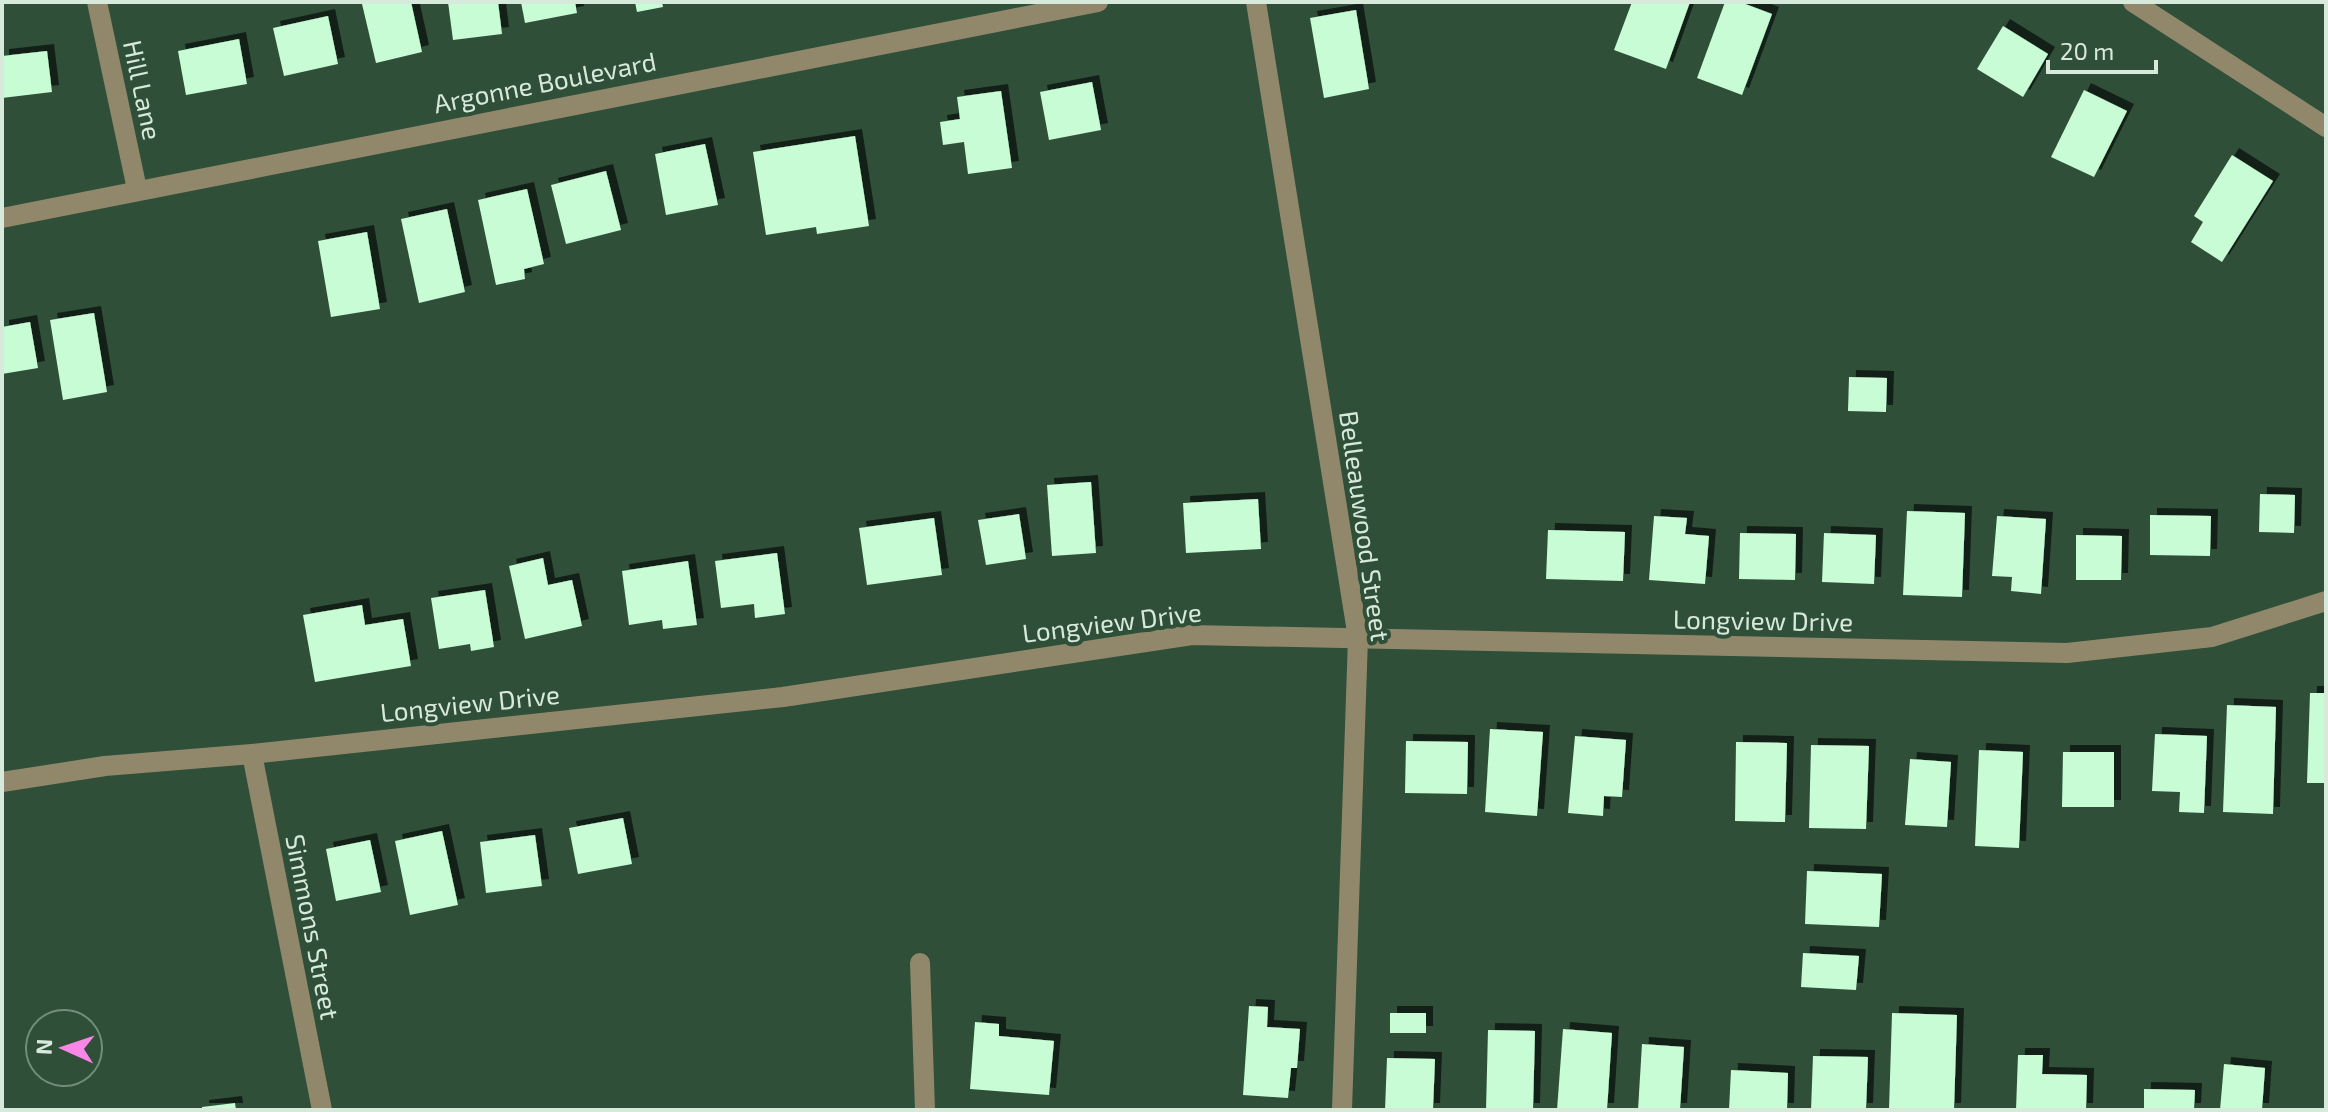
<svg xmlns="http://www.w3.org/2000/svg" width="2328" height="1112" viewBox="0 0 2328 1112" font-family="'Exo 2',sans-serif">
<defs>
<filter id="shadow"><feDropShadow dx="7" dy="-7" stdDeviation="0" flood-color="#0009"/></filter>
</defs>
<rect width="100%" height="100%" fill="#2f4f39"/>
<!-- building -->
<g fill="#c7fcd5" filter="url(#shadow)">
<path d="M369,2H411L422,52L376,63L362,4Z"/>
<path d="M448,2H498L502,34L453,40Z"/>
<path d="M521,2H575L577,13L525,23Z"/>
<path d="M635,2H662L663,7L637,12Z"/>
<path d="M1632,2H1690L1666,69L1614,50Z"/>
<path d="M1725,2H1740L1772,14L1742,95L1697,78Z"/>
<path d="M1356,10L1369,89L1324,98L1310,18Z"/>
<path d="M328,16L338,64L284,76L273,28Z"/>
<path d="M2003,26L2048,54L2023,97L1977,69Z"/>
<path d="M239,39L247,84L186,95L178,51Z"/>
<path d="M47,51L52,92L2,98V56Z"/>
<path d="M1092,82L1101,130L1049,140L1040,92Z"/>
<path d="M2084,90L2127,111L2094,177L2051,157Z"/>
<path d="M1001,91L1012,168L968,174L964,142L943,145L940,122L960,119L957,97Z"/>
<path d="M855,136L869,226L817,234L816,227L766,235L753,152Z"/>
<path d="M705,144L718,205L666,215L655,154Z"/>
<path d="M2232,155L2273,181L2222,262L2191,242L2203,222L2194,216Z"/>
<path d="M606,171L621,230L566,244L551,185Z"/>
<path d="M527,189L544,264L524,269L525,279L496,285L478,200Z"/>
<path d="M447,209L465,292L419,303L401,219Z"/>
<path d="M367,232L380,309L331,317L318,241Z"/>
<path d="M94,313L107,392L63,400L50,320Z"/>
<path d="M30,322L38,368L2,374V327Z"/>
<path d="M1849,377L1887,378L1886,412L1848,411Z"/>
<path d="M1091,482L1096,553L1052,556L1047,485Z"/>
<path d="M2260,494L2295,495L2294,533L2259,532Z"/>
<path d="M1258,499L1261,549L1186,553L1183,503Z"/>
<path d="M1907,511L1965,513L1962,597L1903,595Z"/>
<path d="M1019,514L1026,559L986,565L978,520Z"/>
<path d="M2150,515L2211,516L2210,556L2150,555Z"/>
<path d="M1654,516L1687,518L1685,534L1709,536L1705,584L1649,580Z"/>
<path d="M1997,516L2046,519L2041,594L2011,591L2012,577L1992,576Z"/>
<path d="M934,518L942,575L867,585L859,528Z"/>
<path d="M1548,530L1625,532L1623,581L1546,579Z"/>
<path d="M1740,533L1796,534L1795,580L1739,579Z"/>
<path d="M1824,533L1876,535L1874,584L1822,582Z"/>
<path d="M2076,535L2122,536L2121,580H2076Z"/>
<path d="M777,553L785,614L755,618L754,604L721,608L715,561Z"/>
<path d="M543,558L548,585L572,580L582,626L525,639L509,566Z"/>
<path d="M688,561L697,625L663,629L662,620L629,625L622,571Z"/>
<path d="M485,590L494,647L471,651L470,644L439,649L431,598Z"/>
<path d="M362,605L365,625L403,619L411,666L315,682L303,615Z"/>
<path d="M2310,693H2326V783H2307Z"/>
<path d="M2227,705L2276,707L2273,814L2223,812Z"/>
<path d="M1490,729L1543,732L1537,816L1485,812Z"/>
<path d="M2155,734L2207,736L2204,813L2179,812L2180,792L2152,791Z"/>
<path d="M1575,736L1626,740L1622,797L1604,796L1603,816L1568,813Z"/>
<path d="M1406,741L1468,742L1467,794L1405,793Z"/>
<path d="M1736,742L1787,743L1785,822L1735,821Z"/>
<path d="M1811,745L1869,746L1866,829L1809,828Z"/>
<path d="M1979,750L2023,752L2019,848L1975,846Z"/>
<path d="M2063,752H2114V807H2062Z"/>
<path d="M1910,759L1951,762L1947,827L1905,825Z"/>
<path d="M623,818L632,864L578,874L569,828Z"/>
<path d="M442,831L458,905L410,915L395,841Z"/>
<path d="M535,835L542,886L486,893L480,842Z"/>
<path d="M370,840L381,892L336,901L326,849Z"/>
<path d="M1807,871L1882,874L1879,927L1805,924Z"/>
<path d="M1803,953L1859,956L1856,990L1801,987Z"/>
<path d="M1249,1006L1268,1007L1267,1027L1300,1029L1297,1068H1291L1288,1098L1243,1095Z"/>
<rect x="1390" y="1013" width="36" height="20"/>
<path d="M1892,1013L1957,1015L1954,1110H1889Z"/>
<path d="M975,1022L999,1024V1036L1054,1041L1049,1095L970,1089Z"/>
<path d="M1563,1029L1612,1033L1607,1110H1557Z"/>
<path d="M1488,1030L1535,1031L1533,1110H1486Z"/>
<path d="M1642,1044L1684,1047L1680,1110H1638Z"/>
<path d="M2018,1055H2043L2042,1074L2087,1075L2086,1110H2016Z"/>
<path d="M1813,1056L1868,1057L1866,1110H1811Z"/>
<path d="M1387,1058L1435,1059L1433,1110H1385Z"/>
<path d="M2224,1064L2265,1068L2262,1110H2220Z"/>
<path d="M1731,1070L1788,1073L1787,1110H1729Z"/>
<path d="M2144,1089L2195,1090L2194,1110H2144Z"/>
<path d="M235,1103L236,1110H202V1107Z"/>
</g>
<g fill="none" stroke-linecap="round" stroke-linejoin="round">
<!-- minor -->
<g stroke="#91886c" stroke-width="20">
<path d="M97,2L137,189"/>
<path d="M1256,2L1358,638L1342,1110"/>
<path d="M2133,2L2326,127"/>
<path d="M2,218L1098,2"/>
<path d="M252,754L322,1110"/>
<path d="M2,782L105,766L252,754L783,697L1192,635L2067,653L2212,637L2326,601"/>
<path d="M920,963L925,1110"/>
</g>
</g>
<g text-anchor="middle" stroke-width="8" stroke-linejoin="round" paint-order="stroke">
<!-- street labels -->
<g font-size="26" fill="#d7e9db" stroke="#2f4f39">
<text transform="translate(545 83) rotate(-11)" y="9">Argonne Boulevard</text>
<text transform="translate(142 90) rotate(78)" y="9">Hill Lane</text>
<text transform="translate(1364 526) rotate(82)" y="9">Belleauwood Street</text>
<text transform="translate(1763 621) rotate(1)" y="9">Longview Drive</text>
<text transform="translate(1112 623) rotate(-7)" y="9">Longview Drive</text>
<text transform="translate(470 704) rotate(-6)" y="9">Longview Drive</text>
<text transform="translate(312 927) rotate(79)" y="9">Simmons Street</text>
</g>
</g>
<!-- border -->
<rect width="2328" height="1112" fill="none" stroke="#d7e9db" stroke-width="8"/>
<!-- north arrow -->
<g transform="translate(64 1048) rotate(273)"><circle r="38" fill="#2f4f39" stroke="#728d7a" stroke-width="2"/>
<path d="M0-6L14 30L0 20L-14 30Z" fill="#fa87e7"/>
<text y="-12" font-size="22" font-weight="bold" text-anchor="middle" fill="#d7e9db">N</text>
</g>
<!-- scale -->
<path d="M2048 60v12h108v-12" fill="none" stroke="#d7e9db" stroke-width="4"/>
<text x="2060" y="60" font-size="24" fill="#d7e9db" stroke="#2f4f39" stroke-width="6" paint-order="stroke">20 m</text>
</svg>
